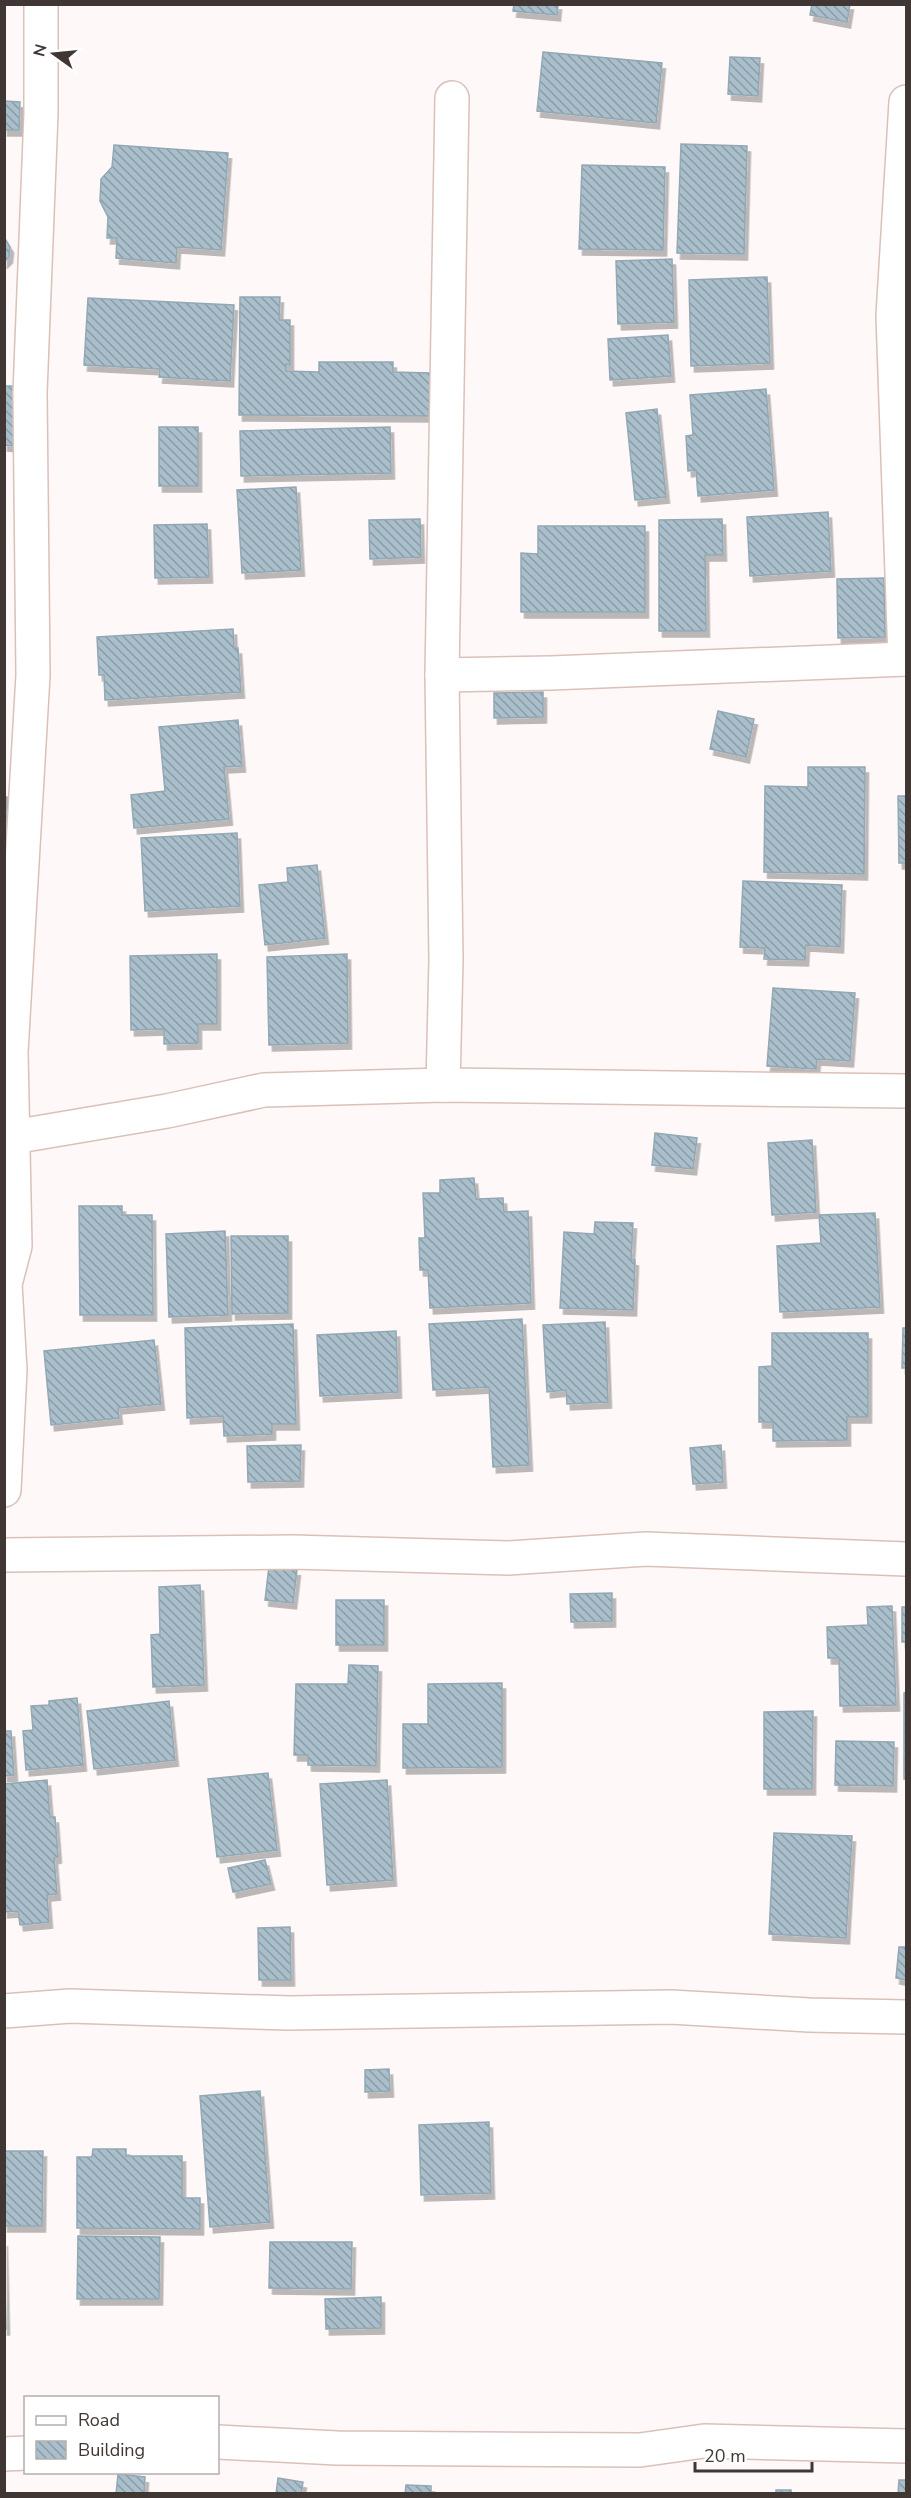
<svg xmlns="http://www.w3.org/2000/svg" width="911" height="2498" viewBox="0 0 911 2498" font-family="'Nunito Sans',sans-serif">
<defs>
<pattern id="building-back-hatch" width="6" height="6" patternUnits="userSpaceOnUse" patternTransform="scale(1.5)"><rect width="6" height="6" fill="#aabfcc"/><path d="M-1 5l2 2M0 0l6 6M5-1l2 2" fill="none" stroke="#8c9ca6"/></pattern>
<filter id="shadow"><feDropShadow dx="3.5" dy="6" stdDeviation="0" flood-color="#0004"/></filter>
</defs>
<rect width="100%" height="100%" fill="#fef9f8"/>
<!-- building -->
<g fill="url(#building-back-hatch)" stroke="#93a8b4" stroke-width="1.5" filter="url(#shadow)">
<path d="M514,4H558L557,15L513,11Z"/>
<path d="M812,4H850L847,22L810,15Z"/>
<path d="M543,52L662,63L656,123L537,111Z"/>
<path d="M730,57L760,58L758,96L728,94Z"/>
<path d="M4,101L20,102L19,130H4Z"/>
<path d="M681,144L747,146L744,254L677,253Z"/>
<path d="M114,145L228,153L221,250L177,247L176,263L116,258L117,238H107L108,217L100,201L101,179L112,167Z"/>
<path d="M582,165L665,167L663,250L579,249Z"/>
<path d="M4,237L10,247L9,257L4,262Z"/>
<path d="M672,259L674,322L618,324L616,261Z"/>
<path d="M767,277L770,363L691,366L689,280Z"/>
<path d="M240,297H280L279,320H290V365L286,364V371L319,372V362H393V372L430,373L429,416L239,415Z"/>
<path d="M88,298L234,305L230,381L159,377L160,369L84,365Z"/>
<path d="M668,335L671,376L610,380L608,339Z"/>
<path d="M4,386H23L14,446L4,445Z"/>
<path d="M766,389L774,490L698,496L696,470L688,471L686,436L693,435L690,395Z"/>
<path d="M657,409L666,497L635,500L626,413Z"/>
<rect x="159" y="427" width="39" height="59"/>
<path d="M390,427L391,473L241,476L240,431Z"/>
<path d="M296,487L301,570L242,573L237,490Z"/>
<path d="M828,512L831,571L750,576L747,517Z"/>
<path d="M420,519L421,557L370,559L369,520Z"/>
<path d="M722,519L723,555H705L706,631H659V520Z"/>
<path d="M207,524L209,577L155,578L154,525Z"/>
<path d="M538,526H645V612H521V553L538,554Z"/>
<path d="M884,578L885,637L838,638L837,579Z"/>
<path d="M233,629L234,648H238L241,692L105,700L104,675H99L97,637Z"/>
<path d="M543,692V717L494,718V693Z"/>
<path d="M718,711L754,719L746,757L710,749Z"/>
<path d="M238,720L242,766L224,767L229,819L134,828L131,795L165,791L159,727Z"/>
<path d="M808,767H865L864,874L764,872L765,786L808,787Z"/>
<path d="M898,796H906V863H899Z"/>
<path d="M4,797H7L8,837H4Z"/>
<path d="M237,833L240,906L145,911L141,838Z"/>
<path d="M317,865L325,938L265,945L259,885L288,882L287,868Z"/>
<path d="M743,881L842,885L840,947L806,945L805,960L764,959L765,948L740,947Z"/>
<path d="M217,954V1024H198V1043L164,1044V1029L131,1030L130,956Z"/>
<path d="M347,954L348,1043L269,1045L267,957Z"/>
<path d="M773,988L855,993L850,1061L817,1059L816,1069L767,1066Z"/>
<path d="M655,1133L697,1138L693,1169L652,1165Z"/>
<path d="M812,1140L816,1212L772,1215L768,1143Z"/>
<path d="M474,1178L476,1199L503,1198L504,1212L528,1211L531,1303L430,1308L428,1270H420L419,1238H425L423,1193H440V1180Z"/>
<path d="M79,1206H122V1215H152L153,1315H80Z"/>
<path d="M875,1213L880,1307L780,1312L777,1246L821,1243L819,1215Z"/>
<path d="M595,1222L633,1223L631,1259L635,1260L633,1310L560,1308L564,1232L594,1234Z"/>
<path d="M225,1231L228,1315L169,1317L166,1234Z"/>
<path d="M231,1236H288V1313L232,1314Z"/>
<path d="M522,1319L529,1465L493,1467L489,1387L433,1390L429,1324Z"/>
<path d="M605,1322L608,1402L567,1404L566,1390L547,1392L543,1325Z"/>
<path d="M293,1324L296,1424H272V1434L224,1436L223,1416L187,1418L185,1328Z"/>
<path d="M903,1328H906V1368H902Z"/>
<path d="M396,1331L398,1392L320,1396L317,1335Z"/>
<path d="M772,1333H868V1417H847V1440L773,1441V1422H759V1367L772,1366Z"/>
<path d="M154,1340L161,1404L118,1408L119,1418L51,1425L44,1351Z"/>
<path d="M301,1445L300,1481L248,1482L247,1446Z"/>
<path d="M721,1445L723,1482L693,1484L690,1448Z"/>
<path d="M269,1566L297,1570L293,1603L265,1600Z"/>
<path d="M200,1585L204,1685L153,1687L151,1635L160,1634L159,1587Z"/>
<path d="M612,1593V1621L571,1622L570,1594Z"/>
<rect x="336" y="1600" width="48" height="45"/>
<path d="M892,1606L896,1705L840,1706L839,1658H828L827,1627L868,1625L867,1607Z"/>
<rect x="902" y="1607" width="4" height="35"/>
<path d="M349,1665L378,1666L376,1766L308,1765V1755H294L296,1684H348Z"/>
<path d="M502,1683V1767L403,1768V1724H428V1684Z"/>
<path d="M906,1692V1779H904V1693Z"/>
<path d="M77,1698L83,1765L26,1770L23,1731L33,1730L31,1706L49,1705V1701Z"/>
<path d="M169,1701L175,1760L94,1769L87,1711Z"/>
<path d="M813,1711L812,1789H764V1712Z"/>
<path d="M4,1731H11L14,1775L4,1776Z"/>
<path d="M836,1741L894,1742L893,1786L835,1785Z"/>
<path d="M268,1773L277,1850L217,1857L208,1779Z"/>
<path d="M47,1780L50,1817H55L58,1857L54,1858L57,1894L47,1895L49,1922L20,1925L18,1911L4,1912V1784Z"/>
<path d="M387,1780L393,1880L327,1885L320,1784Z"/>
<path d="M774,1833L852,1836L846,1938L769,1934Z"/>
<path d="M265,1860L271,1884L233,1892L228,1868Z"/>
<path d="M290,1927L291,1980H259L258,1928Z"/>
<path d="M899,1947H906V1980L896,1978Z"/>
<path d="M389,2069L390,2091L365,2092V2070Z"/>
<path d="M260,2091L270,2222L210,2227L200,2096Z"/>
<path d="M489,2122L491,2193L421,2195L419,2125Z"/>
<path d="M93,2149H126V2156H182V2198H200V2229L77,2228V2157H92Z"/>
<path d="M4,2151H43L42,2226H4Z"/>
<path d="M78,2236L160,2237L159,2299H77Z"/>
<path d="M4,2240L6,2329H4Z"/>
<path d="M270,2242H352L351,2289L269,2288Z"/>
<path d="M381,2297V2328L326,2329L325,2299Z"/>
<path d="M118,2474L145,2477L144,2494H116Z"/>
<path d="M278,2478L303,2482L301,2494H276Z"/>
<path d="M899,2480H906V2494H898Z"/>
<path d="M406,2485L431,2486V2494H405Z"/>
<rect x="776" y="2490" width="15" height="4"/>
</g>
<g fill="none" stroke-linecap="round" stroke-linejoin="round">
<!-- street casing -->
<g stroke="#d9c1b9" stroke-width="36">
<g id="street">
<path d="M905,659L893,316L906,102"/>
<path d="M442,675L551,673L906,659"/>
<path d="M443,1085L446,960L442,675L452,98"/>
<path d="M13,1137L167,1111L264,1090L443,1085L906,1091"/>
<path d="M4,1490L10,1370L5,1284L15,1246L11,1052L33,675L30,393L41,113V4"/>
<path d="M4,1555L292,1552L508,1558L646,1549L906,1559"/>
<path d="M4,2011L70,2006L289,2013L671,2007L809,2015L906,2017"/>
<path d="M218,2442L337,2448L640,2450L704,2441L906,2446"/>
<path d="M4,2454L26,2453"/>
</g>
</g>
<!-- street -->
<use href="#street" stroke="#fff" stroke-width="33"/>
</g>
<!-- border -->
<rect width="911" height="2498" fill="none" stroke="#403734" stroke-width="12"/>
<!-- legend -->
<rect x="24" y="2396" width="195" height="78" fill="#ffffff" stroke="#b3afae" stroke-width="1.5"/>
<rect x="36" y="2416" width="30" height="9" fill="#ffffff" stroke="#b3afae" stroke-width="1.5"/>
<text x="78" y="2426" font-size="18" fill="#403734">Road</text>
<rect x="36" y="2441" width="30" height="18" fill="url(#building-back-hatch)" stroke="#b3afae" stroke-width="1.5"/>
<text x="78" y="2456" font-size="18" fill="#403734">Building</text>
<!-- north arrow -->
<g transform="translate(54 54) rotate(285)" stroke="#ffffff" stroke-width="4.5" paint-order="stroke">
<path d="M0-4.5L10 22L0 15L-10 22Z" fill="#403734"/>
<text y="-9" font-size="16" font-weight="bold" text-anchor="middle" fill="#403734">N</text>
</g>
<!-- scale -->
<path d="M695 2462v9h117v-9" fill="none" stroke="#403734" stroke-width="3"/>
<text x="704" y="2462" font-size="18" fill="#403734" stroke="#ffffff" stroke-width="4.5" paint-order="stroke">20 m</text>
</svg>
